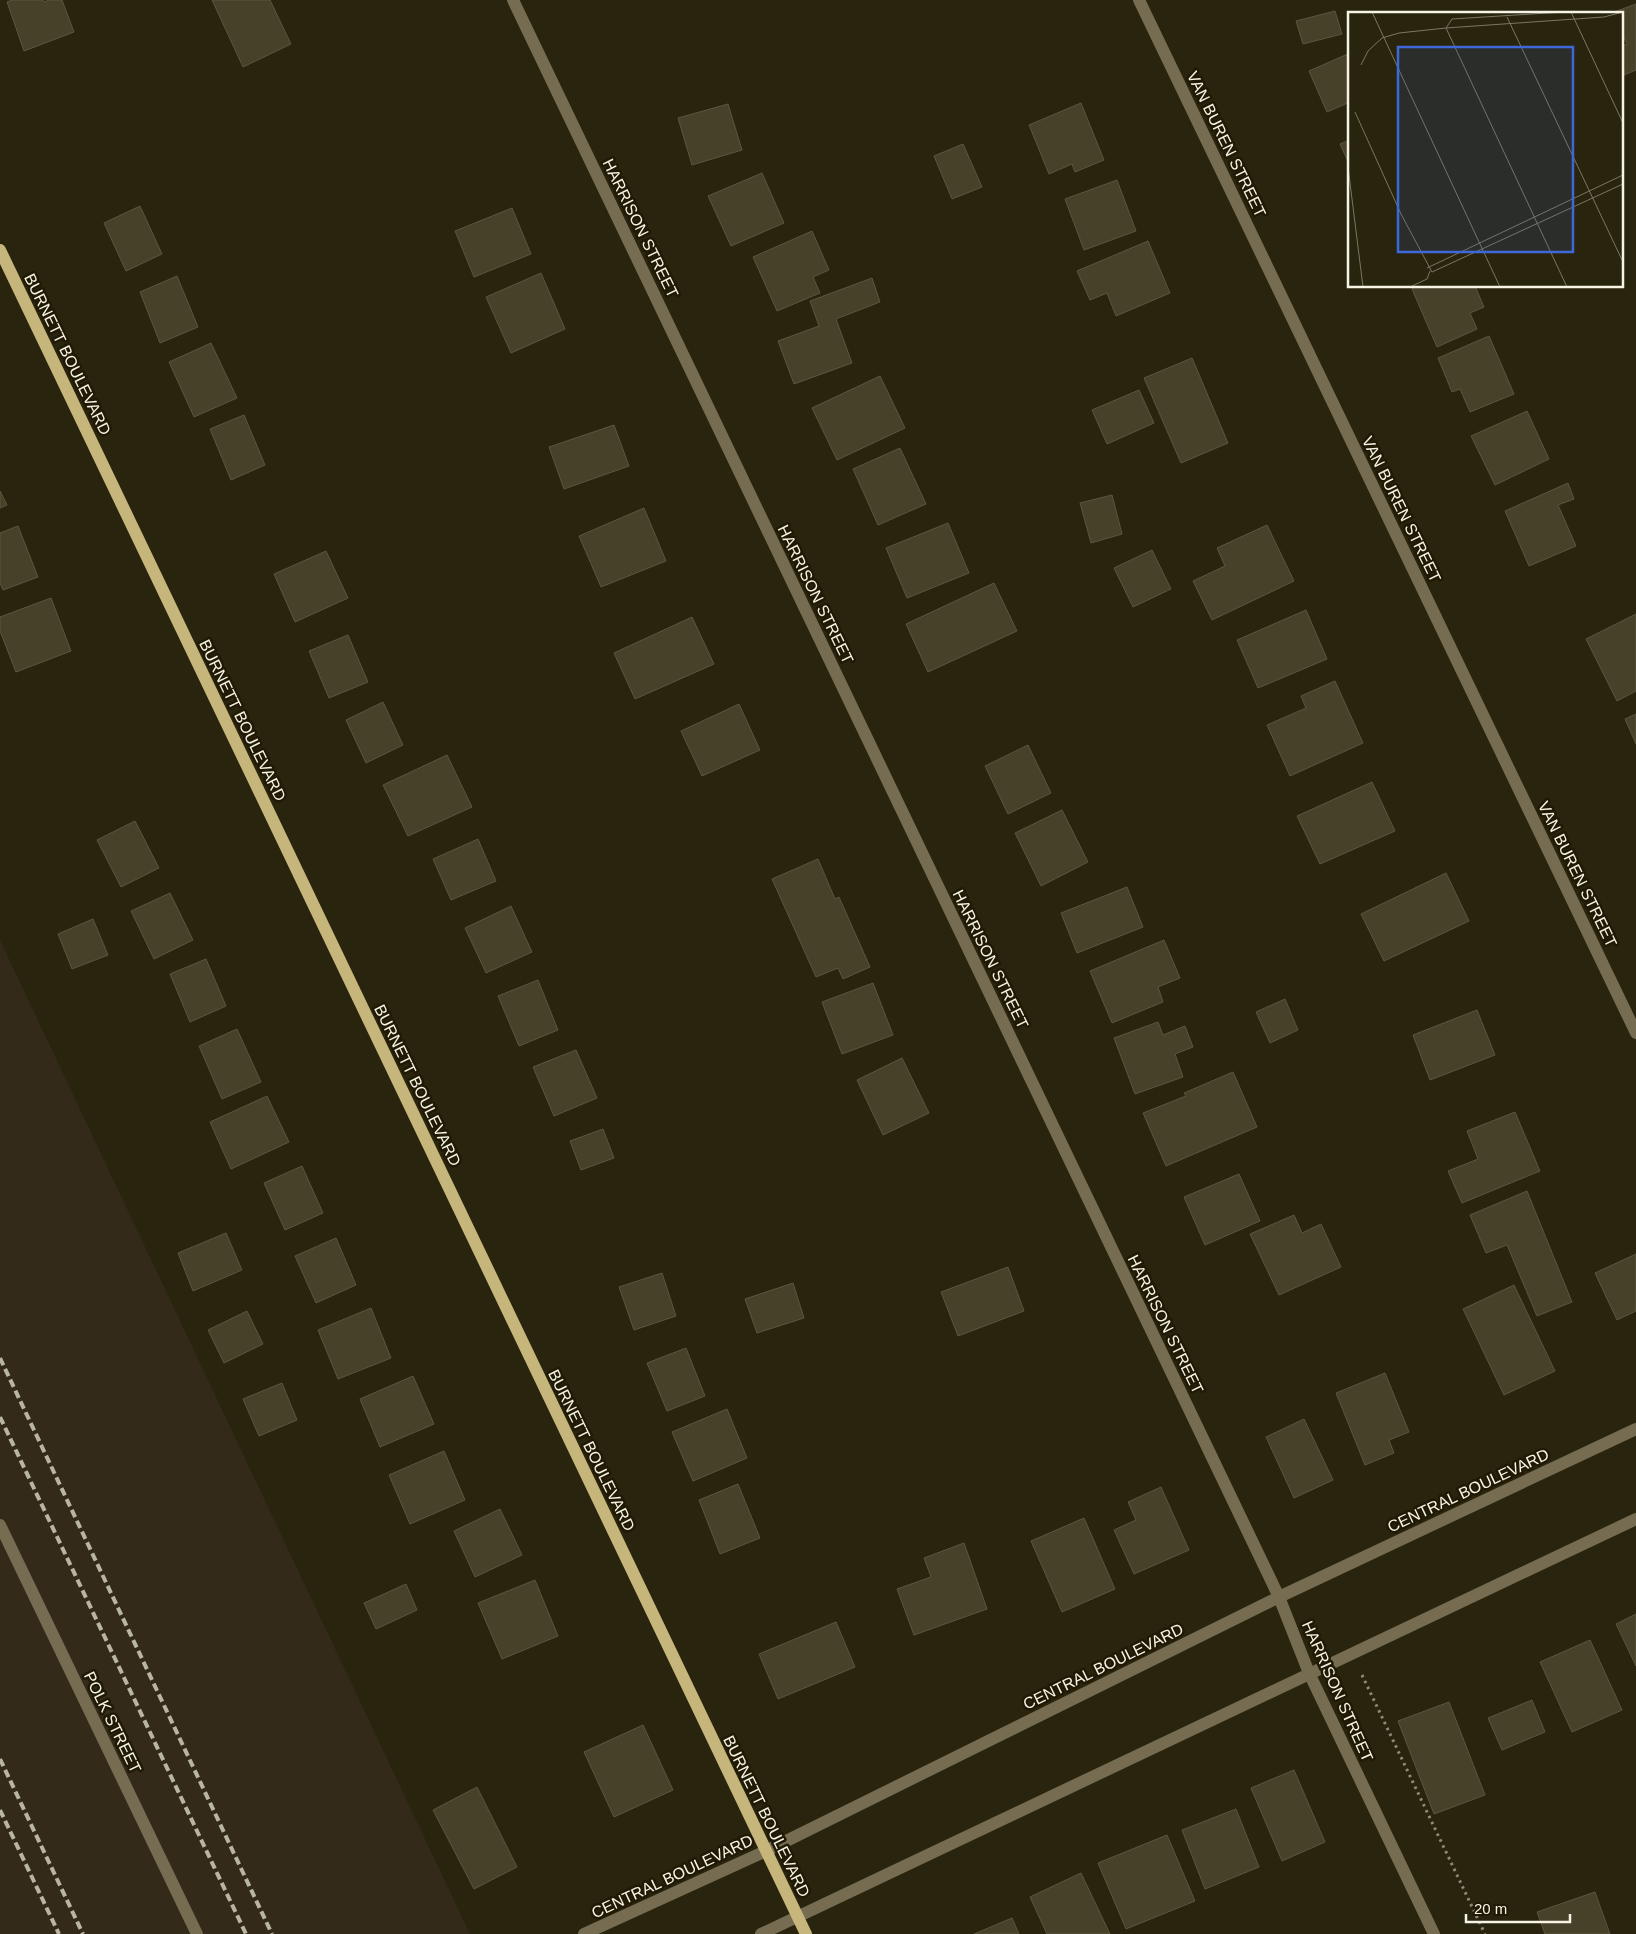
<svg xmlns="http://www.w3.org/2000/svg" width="1636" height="1934" viewBox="0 0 1636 1934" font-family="Arial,sans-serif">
<rect width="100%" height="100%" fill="#29240d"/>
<!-- industrial -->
<path fill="#332a1a" d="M0,940L470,1934H0Z"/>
<!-- building -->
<g fill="#474129" stroke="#5c563d">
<path d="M12,0H43L44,2L49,0H62L74,32L24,51L7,2Z"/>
<path d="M212,0H270L291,44L243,67Z"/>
<path d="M1636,4V70L1624,75L1622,46L1627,44L1622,33V14L1614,12Z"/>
<path d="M1335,11L1342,34L1303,44L1296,21Z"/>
<path d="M1350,53V102L1327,112L1309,71Z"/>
<path d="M1081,103L1104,160L1075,172L1072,164L1049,174L1029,125Z"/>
<path d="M728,104L742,150L692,165L678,118Z"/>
<path d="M1350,140V166L1340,144Z"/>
<path d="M963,144L982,187L952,199L934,156Z"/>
<path d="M762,173L784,223L731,246L708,196Z"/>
<path d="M1117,180L1136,231L1084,250L1065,199Z"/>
<path d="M140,206L162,254L126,271L104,223Z"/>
<path d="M512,208L531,254L474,277L455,231Z"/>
<path d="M812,231L829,270L813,277L820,293L777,311L753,257Z"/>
<path d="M1148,241L1170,293L1116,316L1107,293L1090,300L1077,271Z"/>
<path d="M541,273L565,329L511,353L486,297Z"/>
<path d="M177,276L198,327L160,343L140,292Z"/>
<path d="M872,278L880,302L836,319L852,363L794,384L778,341L819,326L810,301Z"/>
<path d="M1418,286H1475L1484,307L1470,313L1477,329L1437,347L1412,289Z"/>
<path d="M1489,336L1514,394L1470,412L1460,389L1452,392L1438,358Z"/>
<path d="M211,343L237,398L194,417L169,362Z"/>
<path d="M1192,358L1228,443L1181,463L1144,378Z"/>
<path d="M880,376L905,428L837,460L812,408Z"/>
<path d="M1139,390L1154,423L1107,444L1092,410Z"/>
<path d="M1527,411L1549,459L1495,485L1471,436Z"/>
<path d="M244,415L265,465L231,480L210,429Z"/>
<path d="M614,425L629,466L564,489L549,447Z"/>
<path d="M900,448L926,504L878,525L853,469Z"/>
<path d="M1568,483L1574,499L1558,505L1576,546L1529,566L1505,511Z"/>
<path d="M0,491L7,505L0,508Z"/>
<path d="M1112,495L1122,534L1091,543L1080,503Z"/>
<path d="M644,508L666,561L601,587L579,536Z"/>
<path d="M948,523L969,573L907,598L886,548Z"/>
<path d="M1267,525L1294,581L1212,620L1193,581L1225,566L1217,548Z"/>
<path d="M18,526L38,577L3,590L0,583V533Z"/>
<path d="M1152,550L1171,589L1133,607L1114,568Z"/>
<path d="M326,551L348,598L295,622L274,574Z"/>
<path d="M994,583L1017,631L928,672L906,624Z"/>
<path d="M51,598L71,651L16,672L0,631V617Z"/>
<path d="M1306,610L1327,659L1258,688L1237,640Z"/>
<path d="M1636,614V691L1617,701L1586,639Z"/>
<path d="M692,617L714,664L635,699L614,653Z"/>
<path d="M348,635L368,682L329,698L309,651Z"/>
<path d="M1335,681L1363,743L1290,776L1267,725L1306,708L1301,696Z"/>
<path d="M383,702L403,745L366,763L346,720Z"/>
<path d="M739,704L760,750L702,776L681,731Z"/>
<path d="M1636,714V744L1625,719Z"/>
<path d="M1028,745L1051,793L1008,814L985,766Z"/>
<path d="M447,755L472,807L408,836L383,785Z"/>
<path d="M1372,782L1395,831L1320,864L1297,816Z"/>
<path d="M1062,810L1088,862L1041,886L1015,833Z"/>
<path d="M135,821L159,868L121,887L97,840Z"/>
<path d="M478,839L496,881L451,900L433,859Z"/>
<path d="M818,859L835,899L839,897L870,967L843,979L838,968L816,977L772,879Z"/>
<path d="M1446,873L1469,921L1384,961L1361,914Z"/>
<path d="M1127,887L1143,927L1077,953L1061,913Z"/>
<path d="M170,893L193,940L154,959L131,911Z"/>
<path d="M511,906L532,952L486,973L465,928Z"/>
<path d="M93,919L108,955L72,969L58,934Z"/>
<path d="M1164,940L1180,978L1158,987L1163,1002L1112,1023L1090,971Z"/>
<path d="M206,959L226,1006L190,1022L170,974Z"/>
<path d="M538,980L558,1030L519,1046L498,996Z"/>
<path d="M873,983L893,1035L842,1054L822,1002Z"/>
<path d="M1285,999L1298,1030L1270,1043L1256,1012Z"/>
<path d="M1477,1010L1495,1055L1430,1080L1413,1035Z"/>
<path d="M1158,1022L1163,1035L1185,1026L1193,1047L1175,1054L1183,1077L1135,1094L1114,1038Z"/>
<path d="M237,1029L261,1082L222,1099L199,1046Z"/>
<path d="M576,1050L597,1098L554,1116L533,1067Z"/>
<path d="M902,1058L929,1113L883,1135L857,1080Z"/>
<path d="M1233,1072L1257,1127L1166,1166L1143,1113L1186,1096L1184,1093Z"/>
<path d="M267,1096L289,1142L231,1169L210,1122Z"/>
<path d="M1515,1112L1540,1171L1462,1203L1448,1171L1478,1159L1467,1131Z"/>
<path d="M603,1129L614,1158L581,1170L570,1141Z"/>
<path d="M302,1166L323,1213L285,1230L264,1183Z"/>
<path d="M1239,1174L1260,1221L1205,1245L1184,1197Z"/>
<path d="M1527,1191L1572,1302L1537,1316L1507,1245L1486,1253L1470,1215Z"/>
<path d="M1294,1215L1302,1233L1321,1224L1341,1267L1279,1295L1250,1234Z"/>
<path d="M226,1233L242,1270L193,1291L178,1253Z"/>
<path d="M336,1238L356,1285L316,1303L295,1256Z"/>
<path d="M1636,1254V1311L1617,1320L1595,1273Z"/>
<path d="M1008,1267L1024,1311L958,1336L941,1292Z"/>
<path d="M662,1273L676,1316L634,1330L619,1287Z"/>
<path d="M793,1283L804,1318L757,1333L745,1299Z"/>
<path d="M1514,1285L1555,1371L1504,1395L1463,1309Z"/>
<path d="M371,1308L391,1358L338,1379L318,1330Z"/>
<path d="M247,1311L263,1344L224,1363L208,1330Z"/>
<path d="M686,1348L705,1396L667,1411L647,1363Z"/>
<path d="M1385,1373L1409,1432L1389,1440L1394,1453L1365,1465L1336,1393Z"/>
<path d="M413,1376L434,1424L380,1447L360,1399Z"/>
<path d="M282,1383L297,1420L259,1436L243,1399Z"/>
<path d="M727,1409L747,1458L693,1481L672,1432Z"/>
<path d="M1304,1419L1333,1480L1294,1498L1266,1437Z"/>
<path d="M444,1451L465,1500L410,1524L389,1475Z"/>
<path d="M738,1484L760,1538L720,1554L699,1500Z"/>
<path d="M1161,1487L1189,1550L1134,1574L1114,1530L1136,1520L1128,1502Z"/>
<path d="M500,1509L522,1555L475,1577L454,1531Z"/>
<path d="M1084,1518L1115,1589L1062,1612L1031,1541Z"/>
<path d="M964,1543L987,1609L914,1635L897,1589L931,1577L924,1558Z"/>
<path d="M535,1580L558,1636L502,1659L478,1603Z"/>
<path d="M406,1584L417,1610L376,1629L364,1603Z"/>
<path d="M1636,1614V1666L1616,1624Z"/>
<path d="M836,1622L855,1667L778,1699L759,1654Z"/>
<path d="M1590,1640L1622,1710L1572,1732L1540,1662Z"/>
<path d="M1532,1700L1545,1732L1502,1750L1488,1718Z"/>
<path d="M1449,1702L1485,1795L1434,1814L1398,1721Z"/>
<path d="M643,1725L673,1790L614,1817L584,1752Z"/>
<path d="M1294,1770L1325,1842L1282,1861L1251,1788Z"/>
<path d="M477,1787L517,1867L474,1889L433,1810Z"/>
<path d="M1236,1809L1259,1867L1205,1889L1182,1830Z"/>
<path d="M1167,1835L1195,1901L1126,1929L1098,1863Z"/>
<path d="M1081,1873L1110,1934H1047L1030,1897Z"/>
<path d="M1595,1892L1610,1934H1545L1537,1912Z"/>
<path d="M1012,1918L1019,1934H974Z"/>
</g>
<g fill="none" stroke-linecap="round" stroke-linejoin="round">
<!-- path -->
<path stroke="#8f8a78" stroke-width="3" stroke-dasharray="2.5 4" stroke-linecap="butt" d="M1362,1675L1485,1934"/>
<!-- minor -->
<g stroke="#756c51" stroke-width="12">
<path d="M513,0L1279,1597L1309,1673L1434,1934"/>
<path d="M1139,0L1636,1033"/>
<path d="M0,1525L197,1934"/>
<path d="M584,1934L766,1851L1279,1597L1636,1429"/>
<path d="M761,1934L1636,1519"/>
</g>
<!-- major -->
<path stroke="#c7b67c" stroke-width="12" d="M0,250L806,1934"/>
<!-- rail -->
<g stroke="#b9b5a4" stroke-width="4" stroke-dasharray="8 4" stroke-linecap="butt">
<path d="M0,1358L272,1934"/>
<path d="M0,1417L246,1934"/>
<path d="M0,1759L83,1934"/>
<path d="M0,1810L59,1934"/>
</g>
</g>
<g text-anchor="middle" stroke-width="5" stroke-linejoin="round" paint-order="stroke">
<!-- street labels -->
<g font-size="16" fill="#f7f3e5" stroke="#201a04">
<text transform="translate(1227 144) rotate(64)" y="6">VAN BUREN STREET</text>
<text transform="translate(641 228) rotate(64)" y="6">HARRISON STREET</text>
<text transform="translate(68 354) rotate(64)" y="6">BURNETT BOULEVARD</text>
<text transform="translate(1402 509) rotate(64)" y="6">VAN BUREN STREET</text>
<text transform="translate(816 594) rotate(64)" y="6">HARRISON STREET</text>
<text transform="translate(243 720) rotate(64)" y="6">BURNETT BOULEVARD</text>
<text transform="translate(1578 874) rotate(64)" y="6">VAN BUREN STREET</text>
<text transform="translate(991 959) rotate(64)" y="6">HARRISON STREET</text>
<text transform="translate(418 1085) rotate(64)" y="6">BURNETT BOULEVARD</text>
<text transform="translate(1166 1324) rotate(64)" y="6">HARRISON STREET</text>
<text transform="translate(592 1450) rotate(64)" y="6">BURNETT BOULEVARD</text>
<text transform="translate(1468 1490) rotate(-25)" y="6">CENTRAL BOULEVARD</text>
<text transform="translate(1103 1666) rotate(-26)" y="6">CENTRAL BOULEVARD</text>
<text transform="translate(1338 1691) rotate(66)" y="6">HARRISON STREET</text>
<text transform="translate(113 1722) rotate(64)" y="6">POLK STREET</text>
<text transform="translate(767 1816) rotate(64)" y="6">BURNETT BOULEVARD</text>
<text transform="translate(672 1876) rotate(-25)" y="6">CENTRAL BOULEVARD</text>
</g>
</g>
<!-- overview -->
<g transform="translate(1348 12)">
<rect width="275" height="275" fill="#29240d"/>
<path fill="none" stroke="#7b7763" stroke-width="1" d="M24,0L152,275M223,0L275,111M159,5L275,250M13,53L20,39L34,26L51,21L98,16L104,7L216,0M7,100L53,202L84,260L275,172M0,155L15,275M79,256L275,163M62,275L79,267L82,259M219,275L98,16L256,5L275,0"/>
<path fill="#3e67da" fill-opacity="0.15" stroke="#3e67da" stroke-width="2.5" d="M50,35H225V240H50Z"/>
<rect width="275" height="275" fill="none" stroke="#f7f3e5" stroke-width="2.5"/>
</g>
<!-- scale -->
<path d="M1466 1914v8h104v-8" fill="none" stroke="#f7f3e5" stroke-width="2.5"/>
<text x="1474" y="1914" font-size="15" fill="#f7f3e5" stroke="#201a04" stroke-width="4" paint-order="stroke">20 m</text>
</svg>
